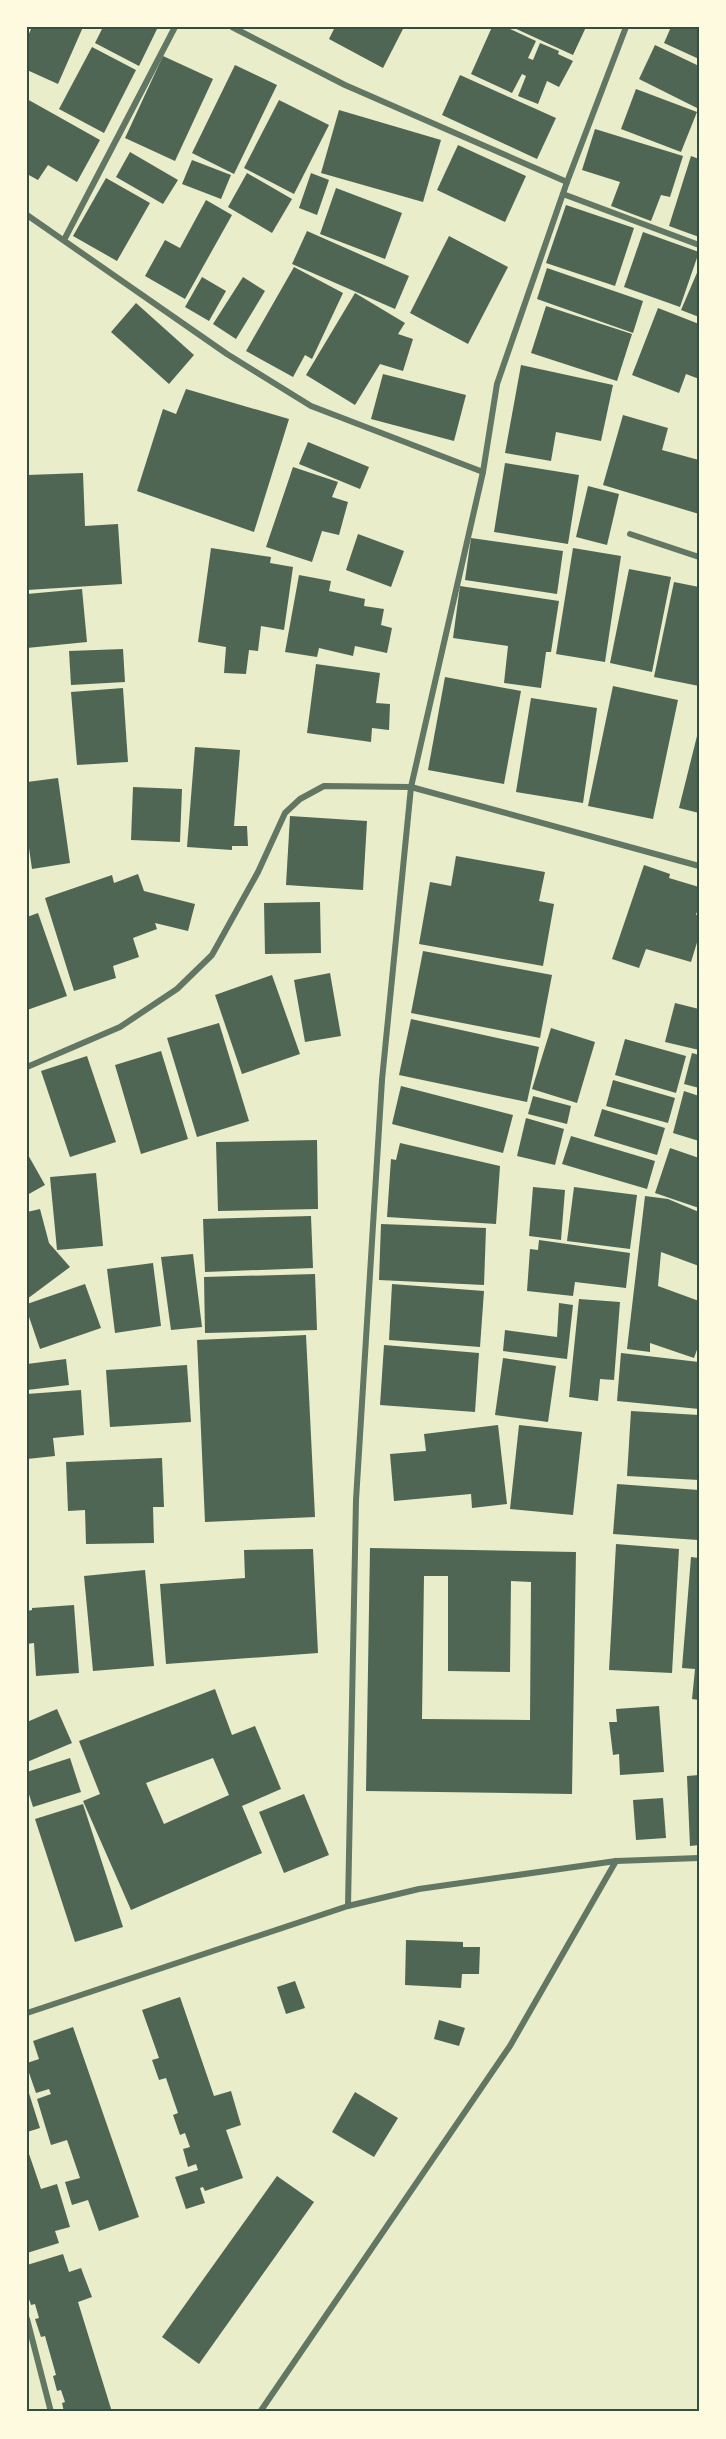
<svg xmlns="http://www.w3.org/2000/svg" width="726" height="2439" viewBox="0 0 726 2439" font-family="'Asap Condensed',sans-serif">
<rect width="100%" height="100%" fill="#e9edc9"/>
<!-- building -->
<g fill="#4f6655" fill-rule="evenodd">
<path d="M32,27H83L58,84L27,70V38Z"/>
<path d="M103,27H158L139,66L95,43Z"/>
<path d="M335,27H404L383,68L329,39Z"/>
<path d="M492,27H506L536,41L528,58L533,60L540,43L559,51L558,54L573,61L559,87L547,81L538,104L518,96L526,76L522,74L512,93L471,74Z"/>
<path d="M512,27H586L573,55Z"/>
<path d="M671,27H699V59L664,43Z"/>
<path d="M655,45L699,66V102L697,108L639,79Z"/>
<path d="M92,47L136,70L104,133L59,109Z"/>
<path d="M163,56L213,79L175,161L125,138Z"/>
<path d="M235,65L277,85L234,174L192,153Z"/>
<path d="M460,75L556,118L537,159L442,115Z"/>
<path d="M636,89L697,112L681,152L621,129Z"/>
<path d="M27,99L100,140L77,182L48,165L38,180L27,174Z"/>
<path d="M279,100L329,125L294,194L244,168Z"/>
<path d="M339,110L441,140L423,202L321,173Z"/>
<path d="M595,129L683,156L670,197L661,195L651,221L611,206L620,182L582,170Z"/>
<path d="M458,145L526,176L505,222L437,190Z"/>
<path d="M130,152L178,180L163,204L116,177Z"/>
<path d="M691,156L699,159V237L669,226Z"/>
<path d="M192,160L231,175L221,199L182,184Z"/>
<path d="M247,173L292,199L272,233L228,207Z"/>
<path d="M311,173L329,180L317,215L299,208Z"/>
<path d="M106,178L150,203L117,261L73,236Z"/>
<path d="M336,188L402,213L385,259L320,234Z"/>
<path d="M206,200L232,215L185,299L145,276L165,240L180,248Z"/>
<path d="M566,205L634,228L615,286L546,263Z"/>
<path d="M307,231L409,276L395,309L292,264Z"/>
<path d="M643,232L699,252L680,307L624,287Z"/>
<path d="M449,236L508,267L468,344L410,313Z"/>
<path d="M294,267L343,293L312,359L305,355L293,377L246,351Z"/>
<path d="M547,268L643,301L633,333L537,299Z"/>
<path d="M699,268V317L681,310Z"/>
<path d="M202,277L226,291L209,321L185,307Z"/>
<path d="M243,277L265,291L236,339L213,324Z"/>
<path d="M355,293L405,323L398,334L413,339L403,371L380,364L355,405L306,375Z"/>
<path d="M136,303L194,355L169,384L111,332Z"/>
<path d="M546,306L632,334L617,381L531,353Z"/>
<path d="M658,308L699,324V379L686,374L679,393L632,375Z"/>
<path d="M521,365L613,385L601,441L556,432L551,461L505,453Z"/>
<path d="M383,374L466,395L454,441L371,419Z"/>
<path d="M186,389L289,419L254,532L137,491L163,409L176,414Z"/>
<path d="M623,415L668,428L662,450L699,460V514L603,485Z"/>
<path d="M308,442L369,467L360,489L299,464Z"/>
<path d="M505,463L579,475L568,544L494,532Z"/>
<path d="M293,467L338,482L332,497L348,502L339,535L322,531L312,562L266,547Z"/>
<path d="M83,473L85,526L118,524L122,584L27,590V475Z"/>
<path d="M588,486L619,494L607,545L576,537Z"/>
<path d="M358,534L404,551L391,587L346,570Z"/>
<path d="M471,538L563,551L557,594L465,580Z"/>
<path d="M211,548L271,557L270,563L293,567L284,630L261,626L258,651L249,650L246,674L224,673L226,647L198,642Z"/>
<path d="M573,548L621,556L605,662L556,654Z"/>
<path d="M629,569L671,577L652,672L610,663Z"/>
<path d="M299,575L331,581L329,591L365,599L364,606L384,609L381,625L392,628L387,653L355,646L353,656L319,648L317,657L285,652Z"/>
<path d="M674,582L699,587V686L654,677Z"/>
<path d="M460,586L559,601L551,652H546L541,688L504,683L508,646L453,638Z"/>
<path d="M82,589L87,642L27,648V594Z"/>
<path d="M123,649L125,682L71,685L69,651Z"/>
<path d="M316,664L380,673L376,703L390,704L389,730L372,728L371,742L307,733Z"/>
<path d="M445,677L521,691L504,784L428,770Z"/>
<path d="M613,686L678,700L653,819L588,806Z"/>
<path d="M123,688L128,762L77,765L71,692Z"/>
<path d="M531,698L597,708L583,803L516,792Z"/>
<path d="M698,732H699V813L679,808Z"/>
<path d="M195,747L240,750L234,826H247L248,846H232V850L187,847Z"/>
<path d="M58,778L70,863L32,869L27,834V782Z"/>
<path d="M133,787L182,789L180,842L131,840Z"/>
<path d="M290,816L367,821L363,890L286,885Z"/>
<path d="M456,856L545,872L539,901L554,904L543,966L419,944L430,882L451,886Z"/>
<path d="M644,865L670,874L669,878L699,887V905L696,915H699V936L691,962L646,949L639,968L612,959Z"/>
<path d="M138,874L144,891L195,904L188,931L155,923L157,929L133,938L139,957L113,966L116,978L74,991L45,898L112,875L114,883Z"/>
<path d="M320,902L321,953L265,954L264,903Z"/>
<path d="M38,913L67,996L27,1010V917Z"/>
<path d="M423,951L552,975L540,1038L411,1013Z"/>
<path d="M330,973L341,1036L305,1042L294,980Z"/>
<path d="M272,975L300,1054L242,1074L215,995Z"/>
<path d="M675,1003L699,1009V1050L665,1042Z"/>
<path d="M411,1019L539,1047L527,1102L399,1075Z"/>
<path d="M219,1023L249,1121L197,1137L167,1038Z"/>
<path d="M551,1028L595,1042L577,1103L532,1089Z"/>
<path d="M625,1039L686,1056L676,1093L615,1075Z"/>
<path d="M161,1051L188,1139L141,1154L115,1065Z"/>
<path d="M692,1053L699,1055V1088L684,1084Z"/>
<path d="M87,1056L116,1142L70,1157L41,1071Z"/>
<path d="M613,1080L675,1098L668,1123L606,1106Z"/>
<path d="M401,1086L513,1115L503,1153L392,1124Z"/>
<path d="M684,1091L699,1096V1141L673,1133Z"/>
<path d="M533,1096L571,1106L567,1124L528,1114Z"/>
<path d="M602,1109L665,1128L657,1155L594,1136Z"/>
<path d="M526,1118L564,1129L555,1165L517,1156Z"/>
<path d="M571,1136L655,1161L647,1189L562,1164Z"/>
<path d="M317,1140L318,1209L218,1211L216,1142Z"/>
<path d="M400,1143L500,1166L496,1224L387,1217L391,1159L396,1160Z"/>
<path d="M670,1148L699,1158V1208L655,1193Z"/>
<path d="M27,1153L45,1185L27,1195Z"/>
<path d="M96,1173L103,1246L57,1250L50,1177Z"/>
<path d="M533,1187L565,1190L561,1240L529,1236Z"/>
<path d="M574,1187L637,1195L630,1249L567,1241Z"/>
<path d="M645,1196L668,1199L699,1212V1266L661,1252L658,1286L699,1301V1344L694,1358L650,1343V1352L627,1349Z"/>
<path d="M40,1209L49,1243L70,1267L27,1299V1212Z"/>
<path d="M311,1216L313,1268L205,1272L203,1219Z"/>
<path d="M381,1224L486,1228L484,1285L379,1280Z"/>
<path d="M539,1240L630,1253L626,1288L575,1282L573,1296L527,1291L530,1249L538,1250Z"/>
<path d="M193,1254L202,1327L171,1330L161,1257Z"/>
<path d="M153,1263L161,1326L115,1333L107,1269Z"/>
<path d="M315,1274L317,1330L205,1333L204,1277Z"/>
<path d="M85,1284L101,1328L40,1349L27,1311V1304Z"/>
<path d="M392,1284L484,1291L480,1347L389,1340Z"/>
<path d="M579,1299L620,1302L614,1380L600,1379L598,1401L569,1397Z"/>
<path d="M559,1303L573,1305L567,1359L503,1351L505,1330L557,1337Z"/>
<path d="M306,1335L315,1517L205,1522L197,1340Z"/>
<path d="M384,1345L479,1353L475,1412L380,1405Z"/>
<path d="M621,1353L699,1362V1409L617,1401Z"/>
<path d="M503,1358L556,1366L548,1422L495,1415Z"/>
<path d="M66,1359L69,1385L27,1390V1364Z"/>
<path d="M187,1365L191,1422L110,1427L106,1370Z"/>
<path d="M81,1390L84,1435L53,1438L55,1456L27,1459V1394Z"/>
<path d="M631,1411L699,1415V1480L627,1476Z"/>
<path d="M498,1425L507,1504L472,1508L471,1494L394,1501L390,1454L426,1451L424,1434Z"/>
<path d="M519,1425L582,1432L573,1515L510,1509Z"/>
<path d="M162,1458L164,1507H153L154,1543L86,1544L85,1510L68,1511L66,1462Z"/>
<path d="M617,1484L699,1490L698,1540L613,1534Z"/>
<path d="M616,1544L679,1549L672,1673L609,1670Z"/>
<path d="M370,1548L576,1552L572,1794L366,1791ZM424,1576H448V1671L510,1672L511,1581L531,1582L530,1720L422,1719Z"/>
<path d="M313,1549L318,1653L166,1664L160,1584L245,1578L244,1550Z"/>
<path d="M691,1557L699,1558V1700L692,1699L695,1669L682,1668Z"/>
<path d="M145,1570L154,1666L93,1671L84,1576Z"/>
<path d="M74,1605L79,1673L36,1676L34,1643L27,1644V1611L32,1610V1608Z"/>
<path d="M215,1689L232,1735L255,1726L281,1789L242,1806L262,1853L131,1910L83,1801L100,1794L79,1741ZM213,1758L229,1795L164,1824L146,1783Z"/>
<path d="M659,1706L664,1772L620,1775L619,1754L613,1755L609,1722H617L616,1709Z"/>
<path d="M57,1709L72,1743L27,1762V1722Z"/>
<path d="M70,1758L81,1792L33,1807L27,1788V1772Z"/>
<path d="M699,1775V1845L690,1846L687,1776Z"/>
<path d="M304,1794L329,1855L284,1873L259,1812Z"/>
<path d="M663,1798L666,1838L636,1840L633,1800Z"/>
<path d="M83,1804L123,1927L75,1942L35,1819Z"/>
<path d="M406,1940L463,1942V1947H480L479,1974H462L461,1988L405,1985Z"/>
<path d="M295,1981L305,2008L286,2014L277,1987Z"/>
<path d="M180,1997L214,2096L231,2091L241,2125L226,2130L243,2178L205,2191L203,2187L200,2188L205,2203L186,2209L175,2177L198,2170L196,2164L188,2167L183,2149L190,2147L185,2133L180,2135L173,2115L178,2113L166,2078L159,2080L152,2060L159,2058L142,2010Z"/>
<path d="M439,2020L465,2028L459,2046L434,2039Z"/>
<path d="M73,2027L139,2217L99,2231L88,2200L72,2205L65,2182L80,2178L67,2140L51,2145L37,2099L51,2094L49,2089L36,2093L27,2067V2063L39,2059L33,2041Z"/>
<path d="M27,2087L40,2128L27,2132Z"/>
<path d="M355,2092L398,2118L374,2157L332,2132Z"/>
<path d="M27,2148L41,2189L57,2184L70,2227L55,2231L59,2243L27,2253Z"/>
<path d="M277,2176L314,2202L199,2364L162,2337Z"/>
<path d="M63,2254L69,2272L81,2268L92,2297L78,2302L112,2412H64L62,2403L65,2402L61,2390L57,2391L53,2376L56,2375L45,2336L41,2337L35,2319L39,2318L35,2304L31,2305L27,2293V2287L29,2286L27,2265Z"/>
</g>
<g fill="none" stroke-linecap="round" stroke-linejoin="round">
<!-- minor -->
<g stroke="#617663" stroke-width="6">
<path d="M232,27L345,85L567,182"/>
<path d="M563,194L699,245"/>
<path d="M27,215L227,354L311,406L483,472"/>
<path d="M64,240L175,27"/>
<path d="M630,534L699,557"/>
<path d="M27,1067L120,1027L177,989L212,955L258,872L285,813L300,799L324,786L411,787L699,866"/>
<path d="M348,1906L356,1500L382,1080L411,787L483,472L497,384L567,182L626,27"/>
<path d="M27,2013L348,1906L419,1889L616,1861L699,1858"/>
<path d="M27,2319L51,2412"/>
<path d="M260,2412L510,2046L616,1861"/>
</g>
</g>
<!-- border -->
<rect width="726" height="2439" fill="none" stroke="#fefae0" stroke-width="57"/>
<rect x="28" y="28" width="670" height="2382" fill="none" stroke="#344e41" stroke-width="2"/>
</svg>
